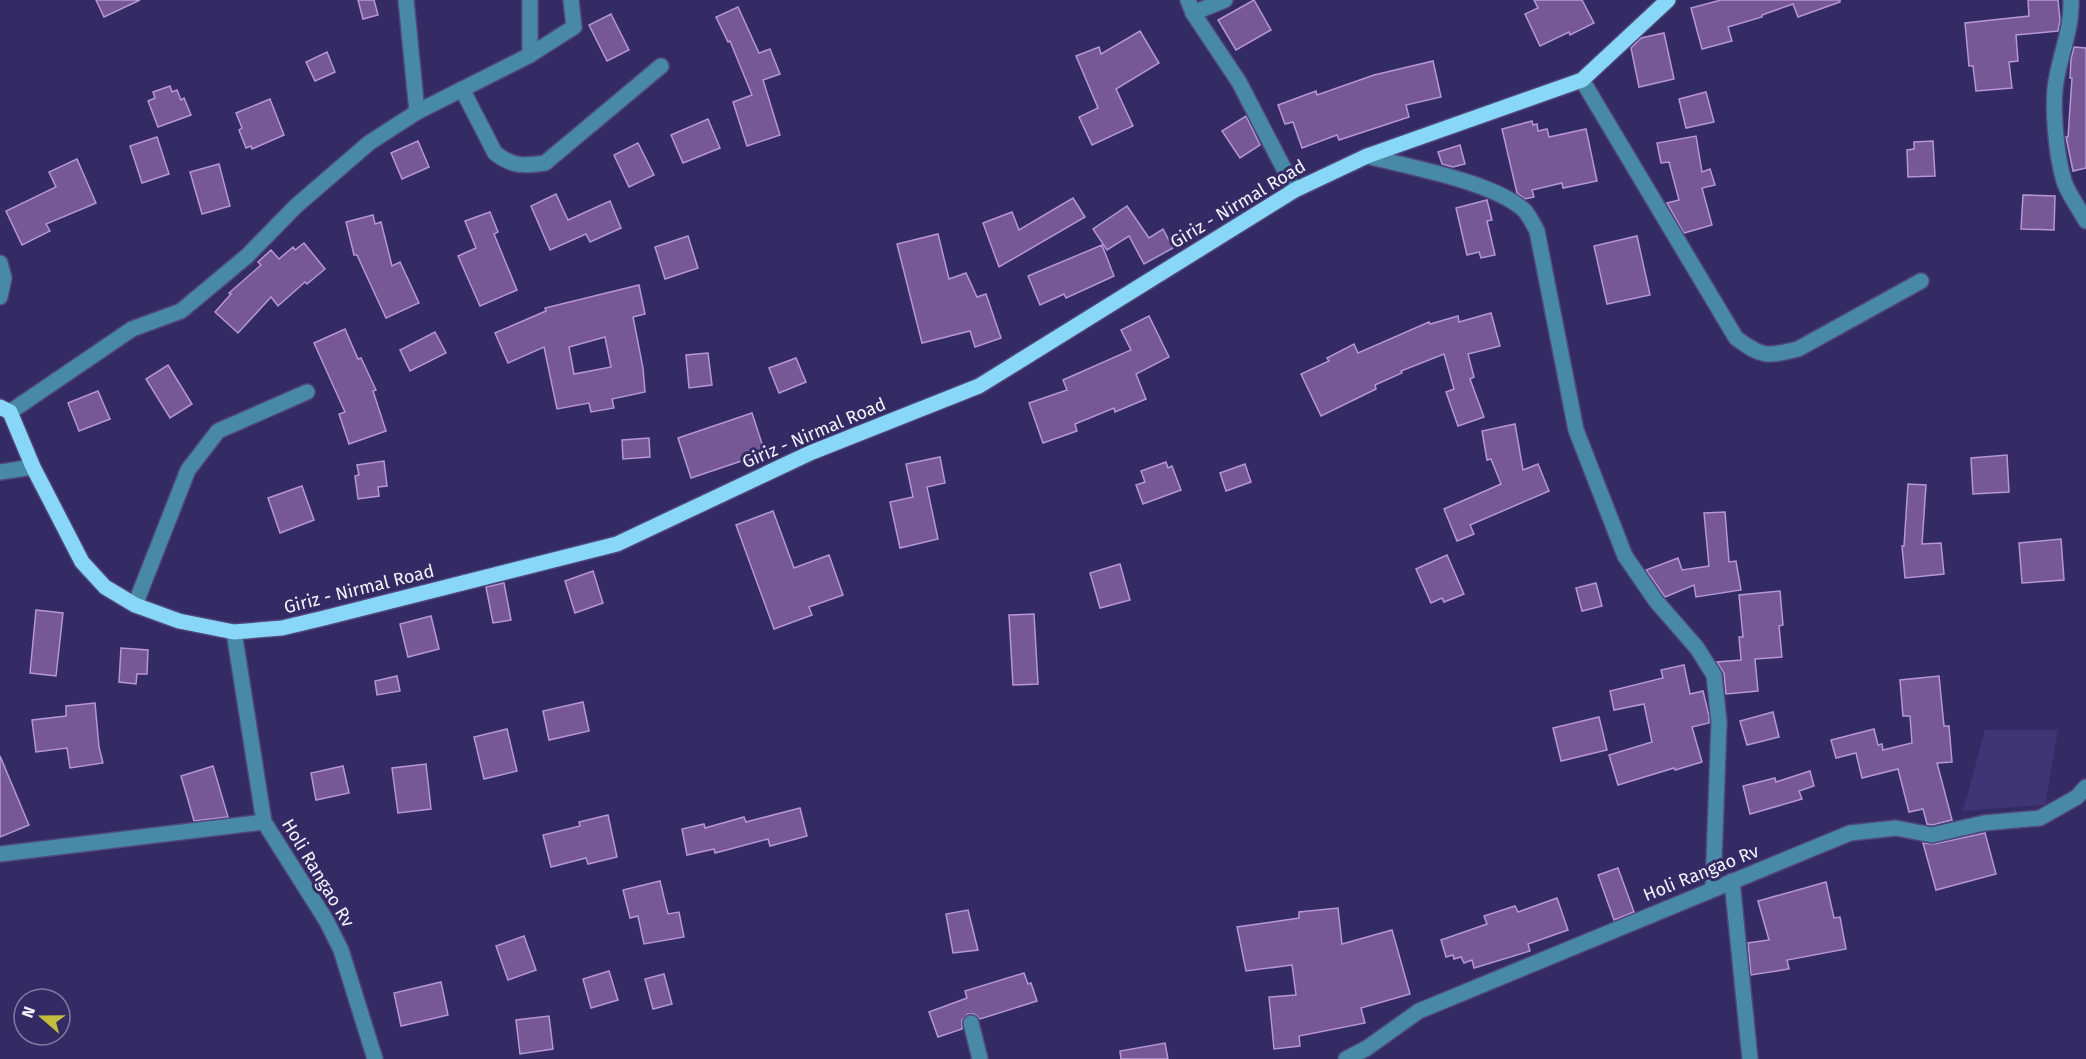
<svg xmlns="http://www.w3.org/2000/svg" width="2086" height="1059" viewBox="0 0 2086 1059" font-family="'Fira Sans',sans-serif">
<rect width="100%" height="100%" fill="#342b65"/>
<!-- built -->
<path fill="#3f3575" d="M1985,730H2058L2045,805L1963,811Z"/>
<!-- building -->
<g fill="#765894" stroke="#b696d6" stroke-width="1.5" fill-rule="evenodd">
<path d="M96,0H140L104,17Z"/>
<path d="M358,0H374L378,15L363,19Z"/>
<path d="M1254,0L1271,30L1236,50L1218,20Z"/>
<path d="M1534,0H1582L1594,23L1570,35L1569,32L1540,46L1525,14L1538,8Z"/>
<path d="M1721,0H1840V2L1798,17L1793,4L1762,15V17L1728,27L1732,41L1702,49L1691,8Z"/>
<path d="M2028,0H2058L2060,20L2058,31L2016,35L2018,61L2009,62L2012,88L1976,91L1973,66H1969L1965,23L2029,16Z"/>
<path d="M738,7L759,53L770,49L780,74L763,80L780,135L747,146L733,102L752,95L730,41L728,42L716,17Z"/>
<path d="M611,14L629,50L607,61L589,25Z"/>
<path d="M1140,31L1159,63L1116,89L1133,126L1092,145L1079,117L1098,108L1076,56L1099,47L1101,54Z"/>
<path d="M1664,33L1674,79L1639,87L1631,48L1641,38Z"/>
<path d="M2074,47L2086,48V168L2073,171L2066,137H2068L2072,78H2070L2071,59Z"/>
<path d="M327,52L335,72L315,81L306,62Z"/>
<path d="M1433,61L1441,97L1406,105L1409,117L1339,140L1337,135L1302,148L1293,122L1285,124L1278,105L1316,91L1317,95L1374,75Z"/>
<path d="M170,86L172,92L177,90L181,100L184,98L191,115L158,127L148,101L155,98L153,92Z"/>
<path d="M1706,92L1714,122L1686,128L1679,99Z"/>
<path d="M270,99L284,135L252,149L251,146L246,148L239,130L242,128L236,113Z"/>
<path d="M1246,116L1260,145L1240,158L1222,131Z"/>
<path d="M708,119L720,148L683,163L671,135Z"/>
<path d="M1532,121L1533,125L1537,124L1538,131L1547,129L1549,137L1586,129L1597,181L1563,188L1562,183L1532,190L1534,197L1525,199L1517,193L1502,129Z"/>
<path d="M1696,136L1702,172L1710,169L1715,185L1702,188L1712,225L1684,233L1667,203L1679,200L1669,162L1661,163L1657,143Z"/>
<path d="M157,137L169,174L142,183L130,146Z"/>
<path d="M418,141L429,167L402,179L391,153Z"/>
<path d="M1933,141L1935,176L1908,177L1907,150L1914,149V142Z"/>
<path d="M638,143L654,175L629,187L614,155Z"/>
<path d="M1460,145L1465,164L1453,167L1442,164L1438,152Z"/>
<path d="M77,159L96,203L46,224L50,231L22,245L6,211L56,187L49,172Z"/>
<path d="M219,164L230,206L202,214L190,172Z"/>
<path d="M556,194L568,220L610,201L621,228L590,242L586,234L550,250L531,206Z"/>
<path d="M2023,195L2055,196L2054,230L2021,229Z"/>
<path d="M1073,198L1085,217L999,267L983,223L1012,212L1019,230Z"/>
<path d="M1487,200L1492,220L1487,221L1495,255L1481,258L1479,252L1467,255L1456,208Z"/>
<path d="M1127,206L1149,238L1163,229L1173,248L1144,264L1129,236L1107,250L1093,229Z"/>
<path d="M490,212L498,232L494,234L517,290L480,306L458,256L476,248L465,221Z"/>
<path d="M373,215L375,224L381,222L392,266L400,262L419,303L386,318L357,255H354L346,222Z"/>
<path d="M938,234L949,279L966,273L977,297L986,294L1001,338L975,347L970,331L922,343L897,244Z"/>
<path d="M688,236L698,268L665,279L655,247Z"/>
<path d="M1637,236L1650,295L1607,304L1594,246Z"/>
<path d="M304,243L325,269L307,284L305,282L278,306L271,297L238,333L215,312L231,294L229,293L261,265L258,262L271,250L279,259L293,247L295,250Z"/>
<path d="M1102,245L1114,276L1066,298L1064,294L1040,305L1028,276Z"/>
<path d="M639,285L645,314L633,317L643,368L645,392L612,399L614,408L591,412L589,403L557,409L544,347L508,363L495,333L546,311L545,308ZM605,337L611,367L574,374L569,347Z"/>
<path d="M1491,313L1500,346L1468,354L1474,377L1470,379L1484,417L1458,426L1446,392L1454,389L1444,354L1401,371L1402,373L1375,385L1376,389L1321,416L1301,374L1329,361L1327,358L1354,344L1358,353L1429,322L1430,324L1458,316L1459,322Z"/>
<path d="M1149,316L1169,357L1136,374L1146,399L1115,412L1114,408L1075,424L1077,431L1043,443L1029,403L1067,390L1063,380L1131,350L1121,330Z"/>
<path d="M345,329L358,359L361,358L376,390L373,391L386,431L349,444L339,414L345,412L314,343Z"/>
<path d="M435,332L446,353L410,371L400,350Z"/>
<path d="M708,353L712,385L689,388L686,355Z"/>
<path d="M796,358L806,382L779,393L769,368Z"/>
<path d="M168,365L192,404L170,418L146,379Z"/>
<path d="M98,391L110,419L79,431L68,403Z"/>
<path d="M752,413L765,453L691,478L678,438Z"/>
<path d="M1515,424L1523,470L1538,464L1549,491L1470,525L1474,534L1457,541L1444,509L1501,484L1491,459L1487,460L1482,431Z"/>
<path d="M649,438L650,457L623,459L622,440Z"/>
<path d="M2007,455L2009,492L1973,494L1971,458Z"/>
<path d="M940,457L945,483L927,487L938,539L900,548L890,502L913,497L906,464Z"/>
<path d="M384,461L387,486L378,487L379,496L358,499L355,476L359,475L357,465Z"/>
<path d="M1166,462L1168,468L1172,466L1181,490L1143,504L1136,485L1145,482L1141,471Z"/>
<path d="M1245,464L1251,482L1226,491L1220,473Z"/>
<path d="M1908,484L1926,485L1922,544L1941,543L1944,574L1905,578L1902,546H1904Z"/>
<path d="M302,486L314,520L280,533L268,498Z"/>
<path d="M773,511L794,568L829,555L843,595L809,607L812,615L774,629L736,525Z"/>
<path d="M1725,512L1729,562L1736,561L1741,590L1696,597L1694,585L1665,597L1646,570L1678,558L1682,570L1709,566L1704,513Z"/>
<path d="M2061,539L2064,580L2022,583L2019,543Z"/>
<path d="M1447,555L1464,594L1444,602L1442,598L1431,603L1416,569Z"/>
<path d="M1120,564L1130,600L1100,608L1090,573Z"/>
<path d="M593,571L603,603L575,613L565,581Z"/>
<path d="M504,583L511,620L493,623L486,587Z"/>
<path d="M1596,583L1602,606L1582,611L1576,588Z"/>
<path d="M1780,591L1783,625L1779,626L1782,657L1755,659L1758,691L1726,694L1724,673L1717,662L1741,660L1739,637H1743L1739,595Z"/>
<path d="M36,610L63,613L56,676L30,673Z"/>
<path d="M1034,614L1038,684L1013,685L1009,615Z"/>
<path d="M431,616L439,649L408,657L400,624Z"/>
<path d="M121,648L148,650L147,674H137L136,684L119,682Z"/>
<path d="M1684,665L1690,694L1703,691L1709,716V723L1692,727L1702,762L1675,770L1674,768L1618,785L1609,755L1652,742L1644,704L1614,710L1610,691L1663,678L1661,670Z"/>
<path d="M397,676L400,691L377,695L375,681Z"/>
<path d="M1939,676L1944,726H1949L1952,762L1937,763L1952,820L1932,825L1927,824L1923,809L1909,812L1898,769L1862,778L1856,753L1836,758L1831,740L1874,729L1878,745L1882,744L1883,750L1912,743L1910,716H1903L1900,680Z"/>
<path d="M583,702L589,731L549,740L543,711Z"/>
<path d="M95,703L99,747L103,763L70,768L67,748L36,752L32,720L66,716V706Z"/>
<path d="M1773,712L1779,737L1747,745L1740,721Z"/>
<path d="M1599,717L1607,750L1561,761L1553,728Z"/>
<path d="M507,729L517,771L484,779L474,737Z"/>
<path d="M0,756L29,825L0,837Z"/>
<path d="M426,764L431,809L398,813L392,768Z"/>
<path d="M213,766L228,817L194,821L181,776Z"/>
<path d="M343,766L349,793L316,800L311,773Z"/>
<path d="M1810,771L1814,786L1799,791L1802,799L1750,814L1743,786L1775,778L1776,782Z"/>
<path d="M800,808L807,836L770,846L768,839L715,853L714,849L687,855L682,829L704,824L705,828L744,817L746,822Z"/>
<path d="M608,815L617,857L588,864L586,858L551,867L543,835L580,826L579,822Z"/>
<path d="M1985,833L1996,874L1936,890L1923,843L1934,844Z"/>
<path d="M1618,868L1634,912L1614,920L1598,875Z"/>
<path d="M660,881L668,914L679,912L684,937L644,944L638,916L630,918L623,890Z"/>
<path d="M1826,882L1834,918L1840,917L1846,949L1787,960L1789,969L1751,975L1748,943L1769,940L1758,901Z"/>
<path d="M1557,898L1568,930L1528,944L1530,951L1474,968L1472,960L1464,963L1461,957L1454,959L1453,955L1446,957L1441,940L1487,924L1484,916L1515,906L1518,912Z"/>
<path d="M1338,908L1342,944L1392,930L1410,994L1361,1008L1365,1023L1299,1036L1300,1046L1274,1049L1269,997L1296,995L1292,965L1246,971L1237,927L1299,918V912Z"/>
<path d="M968,910L978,950L953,953L946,914Z"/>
<path d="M524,936L536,970L508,980L496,946Z"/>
<path d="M609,971L618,1000L591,1008L583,979Z"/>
<path d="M1024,973L1028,984L1031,983L1037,1001L980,1019L974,1014H968L962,1020V1029L938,1037L929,1012L967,998L965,991Z"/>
<path d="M664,974L672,1004L653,1009L645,979Z"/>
<path d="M441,982L448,1015L401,1026L394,993Z"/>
<path d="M549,1016L553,1049L520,1054L516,1020Z"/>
<path d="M1165,1043L1168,1059H1121L1120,1051Z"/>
</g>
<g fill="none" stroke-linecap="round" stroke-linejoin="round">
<!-- minor casing -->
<g stroke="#4f477a" stroke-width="18">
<g id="minor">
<path d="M406,0L417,112"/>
<path d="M530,0V55"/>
<path d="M1188,0L1193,13L1239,82L1295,190"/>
<path d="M2071,0C2072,27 2062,50 2057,76C2051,103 2056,154 2064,181C2068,194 2079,208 2086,221"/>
<path d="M1193,13L1225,0"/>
<path d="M1582,80L1736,338C1762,357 1766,357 1798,349L1921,281"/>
<path d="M462,89L495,153C513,167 524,166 545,163L661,66"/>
<path d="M1367,156C1409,167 1495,182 1525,211C1530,217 1533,224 1537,231L1576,430L1625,556L1656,601L1697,648L1714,675L1719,722L1713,888"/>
<path d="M0,263L4,278L0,297"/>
<path d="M10,412L132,329L181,311L247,256L296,206L369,143L417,112L530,55L574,27L571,0"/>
<path d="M0,472L33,467"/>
<path d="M135,605L188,470L218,431L307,392"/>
<path d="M234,632L264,822L326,920L341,950L375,1059"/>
<path d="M0,854L264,822"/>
<path d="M1732,881L1750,1059"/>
<path d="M971,1023L980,1059"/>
<path d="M1346,1059L1367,1048L1419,1011L1850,833L1896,828L1932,835L1984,823L2040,818L2077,797L2086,787"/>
</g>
</g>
<!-- major casing -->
<g stroke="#4f477a" stroke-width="18">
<path id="major" d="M0,407L10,412L33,467L82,562L105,587L135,605L179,621L234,632L282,628L324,618L617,544L810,453L979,386L1295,190L1367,156L1582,80L1668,0"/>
</g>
<!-- minor -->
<use href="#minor" stroke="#488aa5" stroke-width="15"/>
<!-- major -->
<use href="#major" stroke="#89d7f8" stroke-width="15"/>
</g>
<g text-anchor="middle" stroke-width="6" stroke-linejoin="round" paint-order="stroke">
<!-- street labels -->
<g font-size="18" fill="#f2f2f9" stroke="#342b65">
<text transform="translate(1238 204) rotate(-31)" y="6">Giriz - Nirmal Road</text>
<text transform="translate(814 433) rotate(-23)" y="6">Giriz - Nirmal Road</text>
<text transform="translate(359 589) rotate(-14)" y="6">Giriz - Nirmal Road</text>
<text transform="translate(318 873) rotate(59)" y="6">Holi Rangao Rv</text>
<text transform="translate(1701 873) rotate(-22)" y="6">Holi Rangao Rv</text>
</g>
</g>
<!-- north arrow -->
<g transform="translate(42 1017) rotate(290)"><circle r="28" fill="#342b65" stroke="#807ba0" stroke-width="1.5"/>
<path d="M0-4.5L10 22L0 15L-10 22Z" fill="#c3bd3e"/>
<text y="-9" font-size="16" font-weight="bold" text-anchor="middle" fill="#f2f2f9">N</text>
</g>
</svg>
